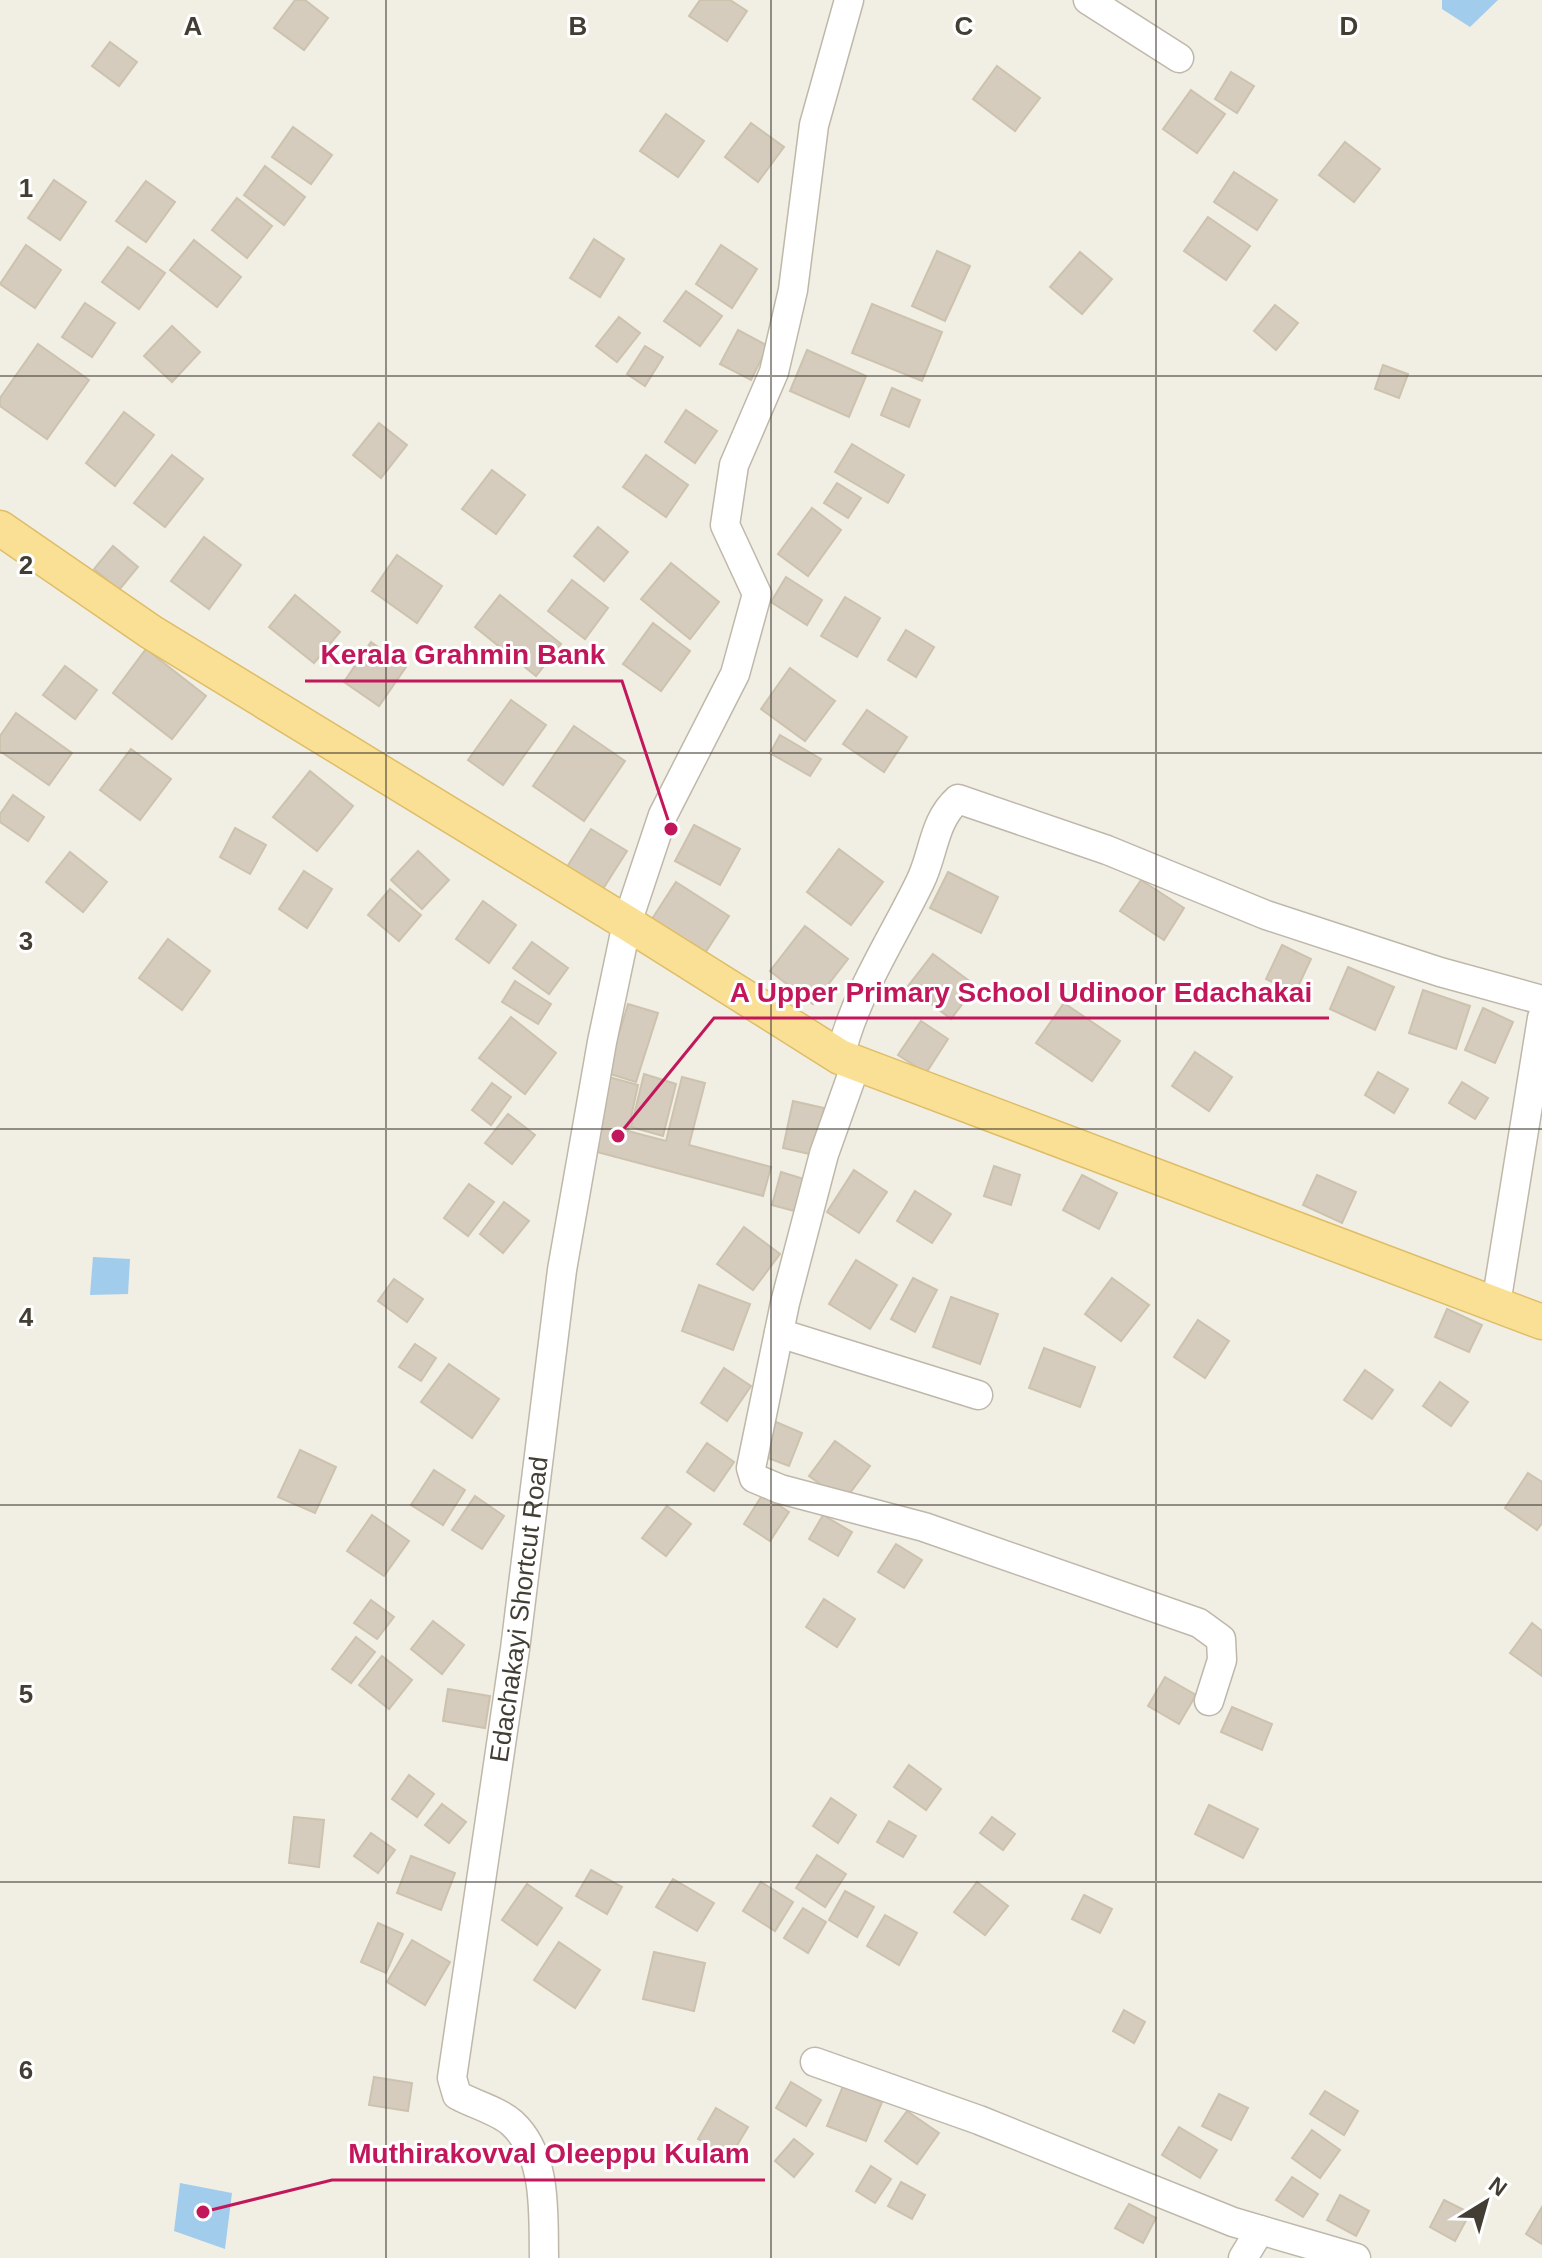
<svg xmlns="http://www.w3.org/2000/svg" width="1542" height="2258" viewBox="0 0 1542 2258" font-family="Helvetica,sans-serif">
<rect width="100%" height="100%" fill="#f1eee4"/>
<!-- water -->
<g fill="#a2ccec">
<path d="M1442,0H1498L1470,27L1442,9Z"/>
<path d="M93,1257L130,1259L128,1294L90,1295Z"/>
<path d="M180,2183L232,2193L225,2249L174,2231Z"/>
</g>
<!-- building -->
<g fill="#d5ccbd" stroke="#cdc2ae" stroke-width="2">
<path d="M295,0H305L328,18L304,50L274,28Z"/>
<path d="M700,0H730L747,11L727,41L689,16Z"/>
<path d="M110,42L137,62L119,86L92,66Z"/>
<path d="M997,66L1040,98L1015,131L973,99Z"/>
<path d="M1231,72L1254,86L1237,113L1215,99Z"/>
<path d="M1191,90L1225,114L1197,153L1163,129Z"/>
<path d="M666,114L704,141L678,177L640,151Z"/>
<path d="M751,123L784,147L758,182L725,157Z"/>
<path d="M293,127L332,155L311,184L272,157Z"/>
<path d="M1345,142L1380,169L1354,202L1319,175Z"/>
<path d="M265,166L305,197L284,225L244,195Z"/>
<path d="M1234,172L1277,200L1257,230L1214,202Z"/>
<path d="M54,180L86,202L60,240L28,218Z"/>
<path d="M146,181L175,202L146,242L116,221Z"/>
<path d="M237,198L272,226L247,258L212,230Z"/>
<path d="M1208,217L1250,246L1226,280L1184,251Z"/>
<path d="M594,239L624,259L600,297L570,278Z"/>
<path d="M194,240L241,277L217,307L170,270Z"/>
<path d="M26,245L61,270L35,308L0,284Z"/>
<path d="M721,245L757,269L732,308L696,284Z"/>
<path d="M128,247L165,273L139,309L102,282Z"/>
<path d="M937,251L970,266L945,321L912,306Z"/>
<path d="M1080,252L1112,279L1082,314L1050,287Z"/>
<path d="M686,291L722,316L700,346L664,321Z"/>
<path d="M85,303L115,323L92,357L62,337Z"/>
<path d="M872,304L942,332L922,381L852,353Z"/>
<path d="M1275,305L1298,323L1276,350L1254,331Z"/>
<path d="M619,317L640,333L617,362L596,346Z"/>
<path d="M172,326L200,352L172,382L144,356Z"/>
<path d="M738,330L768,346L751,380L720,364Z"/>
<path d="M38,344L89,380L47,439L0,406V398Z"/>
<path d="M645,346L663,357L645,386L627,374Z"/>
<path d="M807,350L866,376L849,417L790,391Z"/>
<path d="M1383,365L1408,374L1399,398L1375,389Z"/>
<path d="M892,388L920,400L909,427L881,415Z"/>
<path d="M686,410L717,431L695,463L665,442Z"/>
<path d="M124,412L154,435L115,486L86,463Z"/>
<path d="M379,423L407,445L381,478L353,455Z"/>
<path d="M852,444L904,475L888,503L835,472Z"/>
<path d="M172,455L203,479L165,527L134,503Z"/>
<path d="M646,455L688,485L666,517L623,487Z"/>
<path d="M492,470L525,495L496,534L462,509Z"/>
<path d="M837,483L861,498L848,518L824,503Z"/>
<path d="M812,508L841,530L808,576L778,554Z"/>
<path d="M598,527L628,552L604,581L574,556Z"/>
<path d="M204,537L241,565L209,609L171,581Z"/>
<path d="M113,546L138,567L119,590L94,569Z"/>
<path d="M397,555L442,586L417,623L372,591Z"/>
<path d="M671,563L719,602L690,639L641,599Z"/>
<path d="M786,577L822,600L807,625L771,602Z"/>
<path d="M572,580L608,608L585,639L548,611Z"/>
<path d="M295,595L340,632L314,663L269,627Z"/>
<path d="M500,595L561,644L536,676L475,627Z"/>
<path d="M845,597L880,618L857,657L821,636Z"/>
<path d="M653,623L690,651L661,691L623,664Z"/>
<path d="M906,630L934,647L916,677L888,660Z"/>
<path d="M371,642L406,667L379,706L344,682Z"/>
<path d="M146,649L206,696L172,739L113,693Z"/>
<path d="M65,666L97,690L75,719L43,695Z"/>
<path d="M790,668L835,701L805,741L761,709Z"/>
<path d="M511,700L546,725L503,785L468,760Z"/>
<path d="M867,710L907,737L884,772L843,744Z"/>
<path d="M16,713L72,753L49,785L0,751V736Z"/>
<path d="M574,726L625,761L584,821L533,786Z"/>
<path d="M780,735L821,759L810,776L770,753Z"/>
<path d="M131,749L171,779L140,820L100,790Z"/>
<path d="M310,771L353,806L317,851L273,817Z"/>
<path d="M13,795L44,817L28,841L0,822V814Z"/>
<path d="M694,825L740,849L720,885L675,861Z"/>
<path d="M235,828L266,845L250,874L220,857Z"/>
<path d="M591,829L627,851L603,889L567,867Z"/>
<path d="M839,849L883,882L851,925L807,892Z"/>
<path d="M418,851L449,880L422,909L391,880Z"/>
<path d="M70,852L107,882L83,912L46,882Z"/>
<path d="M304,871L332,889L307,928L279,909Z"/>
<path d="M948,872L998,897L981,933L930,908Z"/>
<path d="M1141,880L1184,908L1164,940L1120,911Z"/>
<path d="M676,882L729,916L705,953L652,919Z"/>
<path d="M390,889L421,915L399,941L368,915Z"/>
<path d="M483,901L516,925L489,963L456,939Z"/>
<path d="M805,926L848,959L813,1004L770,971Z"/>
<path d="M168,939L210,971L182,1010L139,978Z"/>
<path d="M532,942L568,968L549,994L513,968Z"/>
<path d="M1282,945L1311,959L1295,993L1266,979Z"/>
<path d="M933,954L976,986L951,1019L908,986Z"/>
<path d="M1348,967L1394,987L1375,1030L1330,1009Z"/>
<path d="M515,981L551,1004L538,1024L502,1002Z"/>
<path d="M1423,990L1470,1006L1456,1049L1409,1033Z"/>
<path d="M1064,1003L1120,1041L1092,1081L1036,1043Z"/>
<path d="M628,1004L658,1013L636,1082L607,1073Z"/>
<path d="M1483,1008L1513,1022L1495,1063L1465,1050Z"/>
<path d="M511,1017L556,1053L525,1094L479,1058Z"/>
<path d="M921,1021L948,1039L926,1073L898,1055Z"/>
<path d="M1195,1052L1232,1077L1209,1111L1172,1086Z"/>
<path d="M1378,1072L1408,1089L1394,1113L1365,1095Z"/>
<path d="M644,1074L676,1084L663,1136L631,1127Z"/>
<path d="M605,1076L638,1085L628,1131L666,1141L682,1077L705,1083L689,1145L771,1167L763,1196L586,1149Z"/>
<path d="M1462,1082L1488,1098L1475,1119L1449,1103Z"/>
<path d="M492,1083L511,1097L491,1125L472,1110Z"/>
<path d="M793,1101L824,1108L814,1155L783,1148Z"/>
<path d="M508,1114L535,1135L512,1164L485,1143Z"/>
<path d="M994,1166L1020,1175L1011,1205L984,1196Z"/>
<path d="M854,1170L887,1192L859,1233L827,1212Z"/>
<path d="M781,1172L807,1180L798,1212L772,1205Z"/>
<path d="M1082,1175L1117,1193L1099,1229L1063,1210Z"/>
<path d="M1317,1175L1356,1192L1342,1223L1303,1205Z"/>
<path d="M469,1184L494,1202L468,1236L444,1218Z"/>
<path d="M915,1191L951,1214L932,1243L897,1221Z"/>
<path d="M504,1202L529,1221L503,1253L480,1234Z"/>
<path d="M744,1227L780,1254L753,1290L717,1264Z"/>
<path d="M856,1260L897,1285L870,1329L829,1304Z"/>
<path d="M913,1278L937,1290L915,1332L891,1319Z"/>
<path d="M1112,1278L1149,1305L1121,1341L1085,1314Z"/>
<path d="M394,1279L423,1299L407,1322L378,1301Z"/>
<path d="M699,1285L750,1304L733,1350L682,1331Z"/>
<path d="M951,1297L998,1314L980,1364L933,1347Z"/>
<path d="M1447,1309L1482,1325L1469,1352L1435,1337Z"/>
<path d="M1198,1320L1229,1341L1205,1378L1174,1357Z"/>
<path d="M415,1344L436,1358L421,1381L399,1367Z"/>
<path d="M1044,1348L1095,1367L1080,1407L1029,1388Z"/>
<path d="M449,1364L499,1399L472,1438L421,1402Z"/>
<path d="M724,1368L751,1386L727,1421L701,1403Z"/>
<path d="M1365,1370L1393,1390L1372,1419L1344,1400Z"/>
<path d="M1440,1382L1468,1402L1451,1426L1423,1406Z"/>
<path d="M776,1422L802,1433L789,1466L763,1456Z"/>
<path d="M835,1441L870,1466L844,1501L809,1476Z"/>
<path d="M707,1443L734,1462L714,1491L687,1472Z"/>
<path d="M300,1450L336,1467L315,1513L278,1497Z"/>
<path d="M434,1470L465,1490L443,1525L411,1505Z"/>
<path d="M1528,1473L1542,1482V1523L1537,1530L1505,1508Z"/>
<path d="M763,1494L789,1512L770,1541L744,1524Z"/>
<path d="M475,1496L504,1516L482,1549L452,1530Z"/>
<path d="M667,1506L691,1524L666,1556L642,1538Z"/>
<path d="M372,1515L409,1541L384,1576L347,1551Z"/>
<path d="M823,1515L852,1532L838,1556L809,1539Z"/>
<path d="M896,1544L922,1560L904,1588L878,1572Z"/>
<path d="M824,1599L855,1619L837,1647L806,1627Z"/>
<path d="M371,1600L394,1617L377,1639L354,1623Z"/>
<path d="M433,1621L464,1645L442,1674L411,1649Z"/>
<path d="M1532,1623L1542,1631V1676L1510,1653Z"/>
<path d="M356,1637L375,1652L351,1683L332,1669Z"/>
<path d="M382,1656L412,1680L389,1709L359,1685Z"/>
<path d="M1165,1677L1196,1695L1179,1724L1148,1706Z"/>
<path d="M448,1689L490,1696L485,1728L443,1721Z"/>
<path d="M1232,1707L1272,1724L1262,1750L1221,1732Z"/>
<path d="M909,1765L941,1789L926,1810L894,1787Z"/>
<path d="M409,1775L434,1794L417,1817L392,1799Z"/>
<path d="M831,1798L856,1815L838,1843L813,1826Z"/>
<path d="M442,1804L466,1822L449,1843L425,1825Z"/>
<path d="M1209,1805L1258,1829L1243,1858L1195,1834Z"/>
<path d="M294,1817L324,1820L319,1867L289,1863Z"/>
<path d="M992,1817L1015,1834L1003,1850L980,1833Z"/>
<path d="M889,1821L916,1836L903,1857L877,1842Z"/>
<path d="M371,1833L395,1850L378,1873L354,1856Z"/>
<path d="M817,1855L846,1874L825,1907L796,1888Z"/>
<path d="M411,1856L455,1873L441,1910L397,1893Z"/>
<path d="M591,1870L622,1887L607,1914L576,1896Z"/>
<path d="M673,1879L714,1903L697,1931L656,1907Z"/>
<path d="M761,1882L793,1902L775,1931L743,1911Z"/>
<path d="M977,1882L1008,1906L985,1935L954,1912Z"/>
<path d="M527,1884L562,1908L537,1945L502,1920Z"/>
<path d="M845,1891L874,1907L857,1937L829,1920Z"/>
<path d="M1084,1895L1112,1909L1100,1933L1072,1919Z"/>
<path d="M803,1908L826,1922L808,1953L784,1938Z"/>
<path d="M885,1915L917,1933L899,1965L867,1946Z"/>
<path d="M378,1923L403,1934L386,1973L361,1962Z"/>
<path d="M412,1940L450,1962L425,2005L387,1982Z"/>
<path d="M559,1942L600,1970L575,2008L534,1980Z"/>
<path d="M654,1952L705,1963L694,2011L643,1999Z"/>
<path d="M1124,2010L1145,2022L1134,2043L1113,2031Z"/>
<path d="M374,2077L412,2083L408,2111L369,2105Z"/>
<path d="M791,2082L821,2100L806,2126L776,2108Z"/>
<path d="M843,2086L882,2102L866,2141L827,2126Z"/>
<path d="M1325,2091L1358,2111L1344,2135L1310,2114Z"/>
<path d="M1219,2094L1248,2108L1231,2140L1202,2126Z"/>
<path d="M716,2108L748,2127L730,2157L698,2139Z"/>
<path d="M907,2111L939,2133L917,2164L885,2141Z"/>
<path d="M1179,2127L1217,2150L1200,2178L1162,2155Z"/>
<path d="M1312,2130L1340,2150L1320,2178L1292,2158Z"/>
<path d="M794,2139L813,2154L794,2177L775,2161Z"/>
<path d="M871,2166L891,2179L875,2203L856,2191Z"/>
<path d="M1292,2177L1318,2194L1303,2217L1276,2200Z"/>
<path d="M901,2182L925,2195L912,2219L888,2206Z"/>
<path d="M1340,2195L1369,2211L1356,2236L1327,2220Z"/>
<path d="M1444,2200L1470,2213L1455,2241L1430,2227Z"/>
<path d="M1129,2204L1156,2218L1143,2243L1115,2228Z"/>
<path d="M1542,2207V2244L1526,2234Z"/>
</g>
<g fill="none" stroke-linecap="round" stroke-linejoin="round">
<!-- minor casing -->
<g stroke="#bfb8aa" stroke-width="31">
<g id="minor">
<path d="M1088,0L1179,58"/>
<path d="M840,1057C855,994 892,940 920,882C934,854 933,821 958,799L1107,850L1266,915L1440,972L1542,1000"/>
<path d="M856,1064L824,1154L785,1303L751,1468L754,1478L780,1489L924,1527L1199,1623L1221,1639L1222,1660L1209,1701"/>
<path d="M1496,1304L1542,1018"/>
<path d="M779,1333L978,1395"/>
<path d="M815,2062L979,2120L1233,2222L1356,2258"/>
<path id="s1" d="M544,2258C543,2214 548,2156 512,2123C499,2111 473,2104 457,2095L452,2078L515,1649L562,1270L602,1042L627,923L663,815L735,674L757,594L725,525L734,465L774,372L793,290L814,125L849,0"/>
<path d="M1243,2258L1260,2230"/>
</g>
</g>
<!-- major casing -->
<g stroke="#debd66" stroke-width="37">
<path id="major" d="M0,528L151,632L627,923L840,1057L1542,1322"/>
</g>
<!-- minor -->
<use href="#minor" stroke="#fff" stroke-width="28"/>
<!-- major -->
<use href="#major" stroke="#fae095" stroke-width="34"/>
</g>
<!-- grid -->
<path fill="none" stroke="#433e34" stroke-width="2" stroke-opacity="0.55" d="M386,0V2258M771,0V2258M1156,0V2258M0,376H1542M0,753H1542M0,1129H1542M0,1505H1542M0,1882H1542"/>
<g text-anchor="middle" stroke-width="6" stroke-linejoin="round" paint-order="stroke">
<!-- street labels -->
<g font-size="26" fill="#433e34" stroke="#fff">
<text dy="9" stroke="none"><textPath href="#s1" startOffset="696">Edachakayi Shortcut Road</textPath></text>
</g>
</g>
<g font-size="26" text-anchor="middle" font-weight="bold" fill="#433e34" stroke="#fff" stroke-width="6" stroke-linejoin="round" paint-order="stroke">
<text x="193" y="35">A</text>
<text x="578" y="35">B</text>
<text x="964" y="35">C</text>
<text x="1349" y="35">D</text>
<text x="26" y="197">1</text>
<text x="26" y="574">2</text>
<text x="26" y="950">3</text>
<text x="26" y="1326">4</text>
<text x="26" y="1703">5</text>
<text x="26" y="2079">6</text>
</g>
<!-- callouts -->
<path fill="none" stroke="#c2185b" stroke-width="3" d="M671 829L622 681H305M618 1136L714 1018H1329M203 2212L332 2180H765"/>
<g fill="#c2185b" stroke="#fff" stroke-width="3">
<circle cx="671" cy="829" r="8"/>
<circle cx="618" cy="1136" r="8"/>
<circle cx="203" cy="2212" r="8"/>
</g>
<g font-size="28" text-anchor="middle" font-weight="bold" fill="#c2185b" stroke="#fff" stroke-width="6" stroke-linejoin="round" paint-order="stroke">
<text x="463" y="664">Kerala Grahmin Bank</text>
<text x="1021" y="1002">A Upper Primary School Udinoor Edachakai</text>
<text x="549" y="2163">Muthirakovval Oleeppu Kulam</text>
</g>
<!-- north arrow -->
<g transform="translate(1486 2202) rotate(37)" stroke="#ffffff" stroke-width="6" paint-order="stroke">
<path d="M0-6L14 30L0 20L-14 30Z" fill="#433e34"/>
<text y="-12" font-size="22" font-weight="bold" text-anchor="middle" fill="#433e34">N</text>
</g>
</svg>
